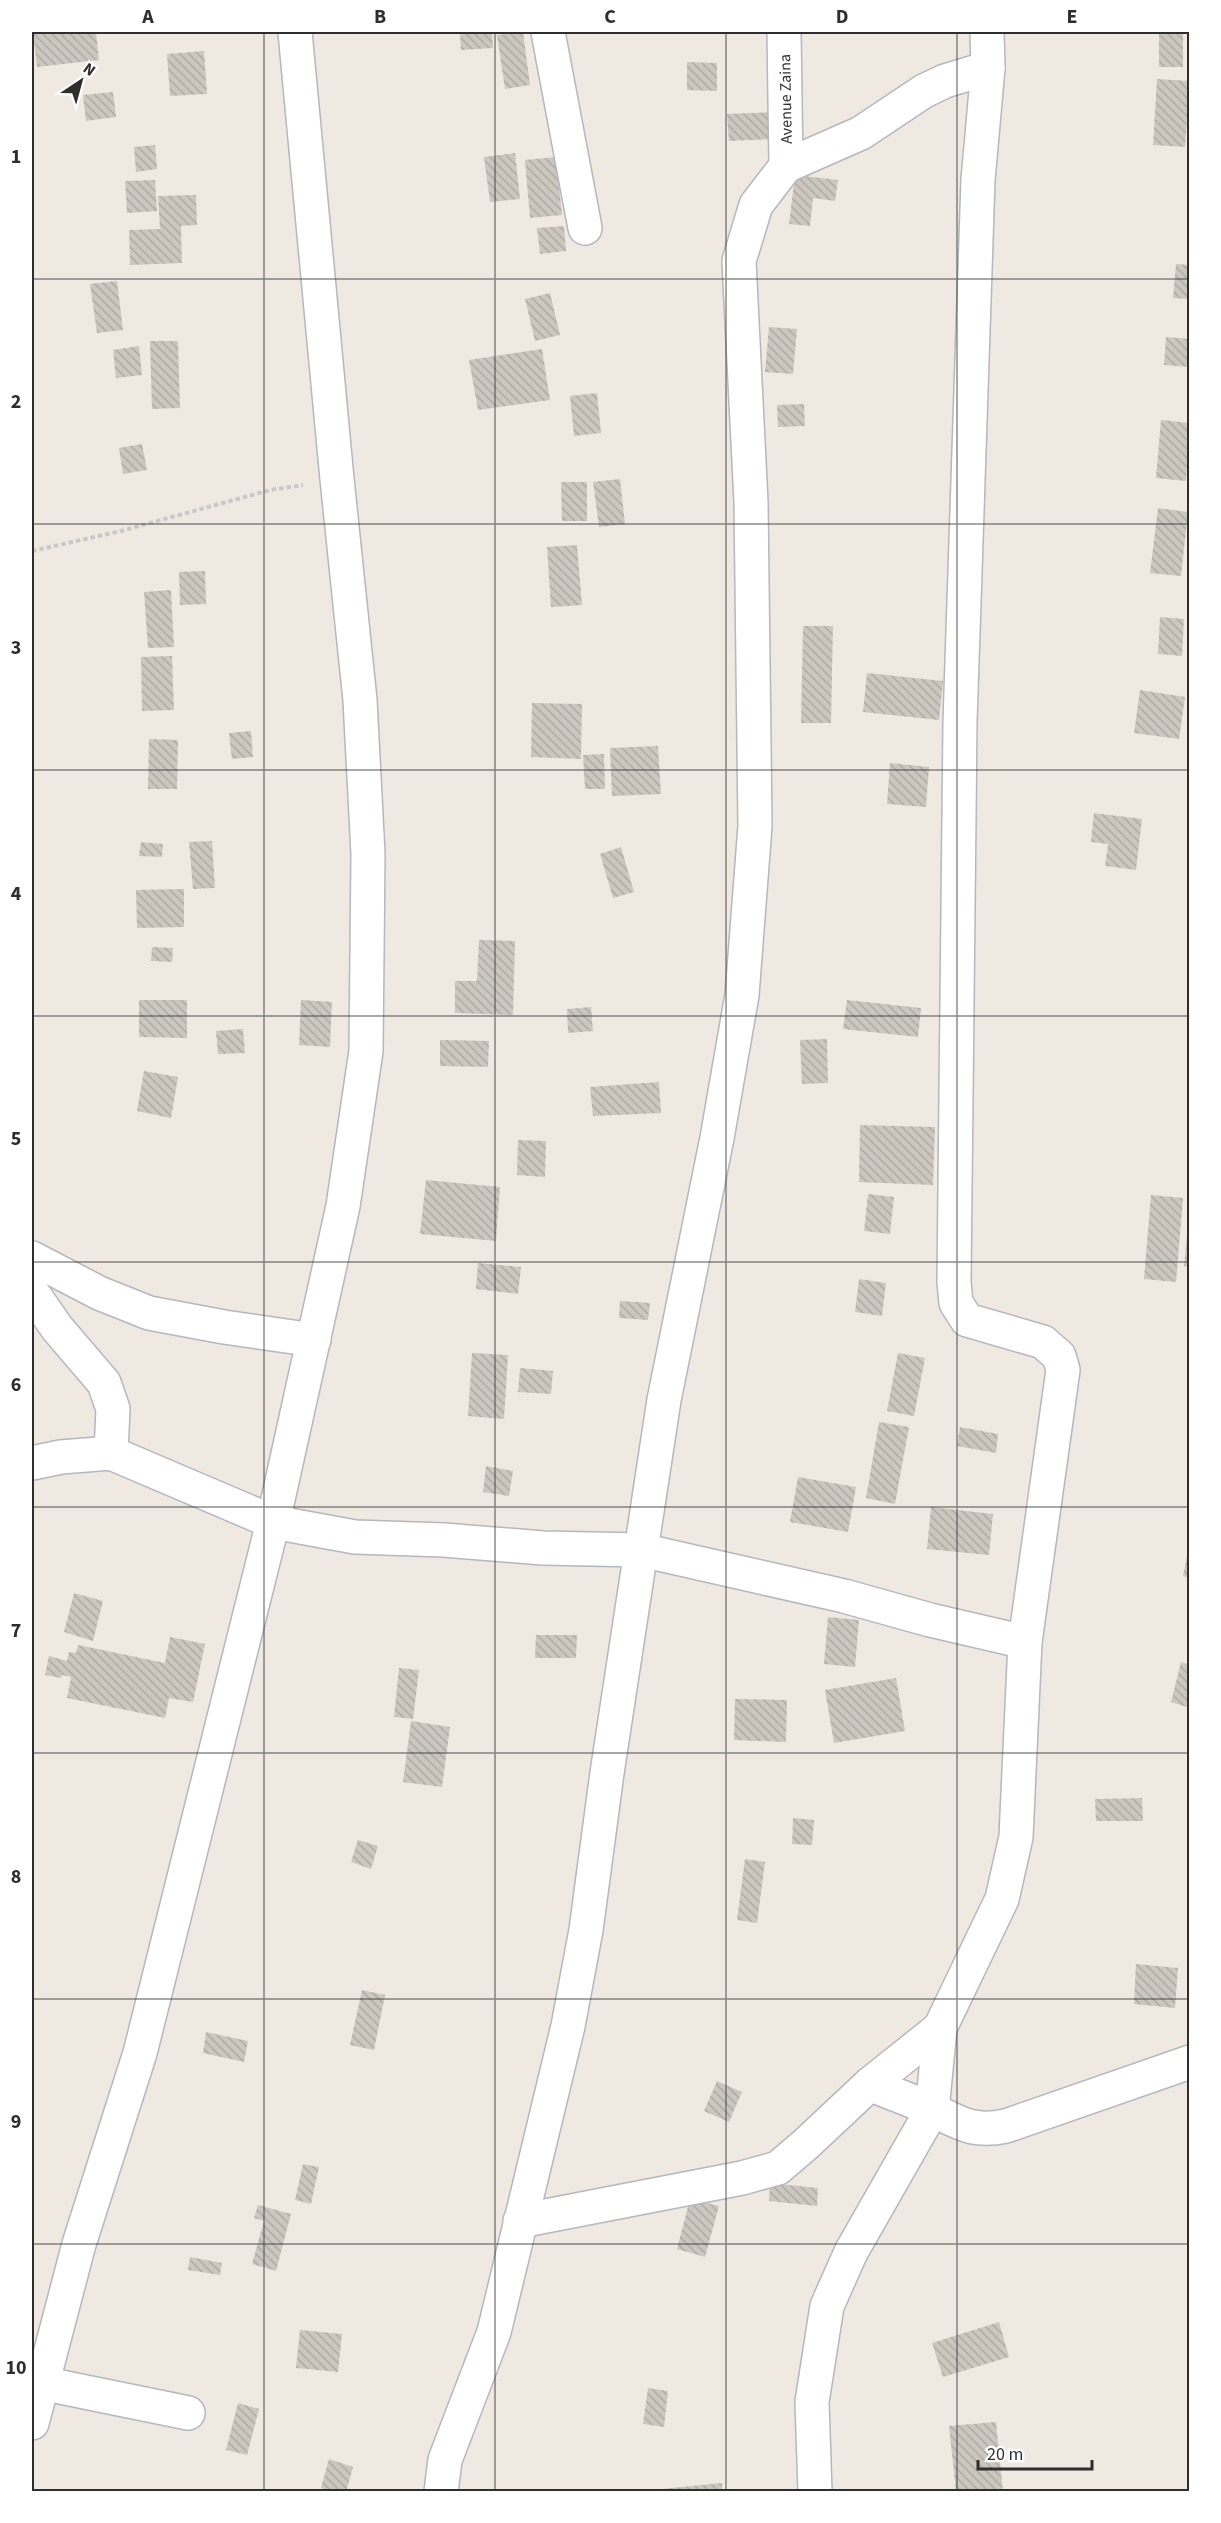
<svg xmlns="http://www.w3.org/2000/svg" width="1221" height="2523" viewBox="0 0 1221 2523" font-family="'Source Sans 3',sans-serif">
<defs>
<pattern id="building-back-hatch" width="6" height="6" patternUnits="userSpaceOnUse" patternTransform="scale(1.5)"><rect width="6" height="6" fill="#cbc7bf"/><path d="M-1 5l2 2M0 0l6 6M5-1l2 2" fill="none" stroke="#afaba4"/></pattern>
</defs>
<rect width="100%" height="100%" fill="#efe9e1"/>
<!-- building -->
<g fill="url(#building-back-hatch)">
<path d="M33,32H96L99,60L37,67Z"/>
<path d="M460,32H492L493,48L461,50Z"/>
<path d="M523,32L530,85L505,89L497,35Z"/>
<rect x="1159" y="32" width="24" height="35"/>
<path d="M204,51L207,94L170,96L167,54Z"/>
<path d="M687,62L717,63V91L687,90Z"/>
<path d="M1157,79L1190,81L1185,147L1153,145Z"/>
<path d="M113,92L116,117L86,121L83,95Z"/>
<path d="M773,112L774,139L729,141L727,114Z"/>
<path d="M155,145L157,169L136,172L134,147Z"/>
<path d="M515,153L520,199L490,202L484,157Z"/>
<path d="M556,157L562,215L530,218L525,160Z"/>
<path d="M795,175L838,180L835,201L813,198L810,226L789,224Z"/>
<path d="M155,180L157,211L127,213L125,181Z"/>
<path d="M196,195L197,225L181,226L182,263L130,265L129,230L160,229L158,196Z"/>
<path d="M564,226L566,251L540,254L537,228Z"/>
<path d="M1176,264L1190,265V299L1173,298Z"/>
<path d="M117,281L123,330L97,333L90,284Z"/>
<path d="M550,293L560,335L535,341L525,299Z"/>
<path d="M769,327L797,329L793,374L765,372Z"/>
<path d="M1166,337L1190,339V367L1164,365Z"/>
<path d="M150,341H178L180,408L152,409Z"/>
<path d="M139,346L142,375L116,378L113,350Z"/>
<path d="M542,349L550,400L478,410L469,360Z"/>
<path d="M597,393L601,433L574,436L570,396Z"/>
<path d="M804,404L805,426L778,427L777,405Z"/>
<path d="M1161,420L1190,423L1186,481L1156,478Z"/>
<path d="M142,444L147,470L123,474L119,448Z"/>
<path d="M620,479L625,524L599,527L593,482Z"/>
<path d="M561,482H587V521H562Z"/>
<path d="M1158,508L1188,512L1181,576L1150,573Z"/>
<path d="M577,545L582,605L551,607L547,547Z"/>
<path d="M205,571L206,604L180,605L179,572Z"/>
<path d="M171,590L174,647L148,648L144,592Z"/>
<path d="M1160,617L1184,619L1182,656L1158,654Z"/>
<path d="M803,626H833L831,723H801Z"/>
<path d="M172,656L174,710L142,711L141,657Z"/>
<path d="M867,673L943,681L939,720L863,712Z"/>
<path d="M1140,690L1185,697L1179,739L1134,733Z"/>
<path d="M532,703L582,704L581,759L531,757Z"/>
<path d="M251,731L253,757L232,759L229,733Z"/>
<path d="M149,739L178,740L177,789H148Z"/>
<path d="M658,746L661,794L612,796L610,748Z"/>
<path d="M604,754L605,789H585L583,755Z"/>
<path d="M890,763L929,767L926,807L887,804Z"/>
<path d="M1094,813L1142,819L1136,870L1105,866L1108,844L1091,842Z"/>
<path d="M212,841L215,888L193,889L189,842Z"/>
<path d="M141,842L163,844L162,857L139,856Z"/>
<path d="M621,847L634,892L613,898L600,854Z"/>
<path d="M184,889V927L137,928L136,890Z"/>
<path d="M479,940L515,941L513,1015L455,1013V981H477Z"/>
<path d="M152,947L173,948L172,962L151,961Z"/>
<path d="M139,1000H187V1038L139,1037Z"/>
<path d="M301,1000L332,1002L330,1047L299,1045Z"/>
<path d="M847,1000L921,1008L918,1037L843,1029Z"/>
<path d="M591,1007L593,1031L568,1033L567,1009Z"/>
<path d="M243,1029L245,1053L218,1054L216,1031Z"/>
<path d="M827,1039L828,1083L802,1084L800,1040Z"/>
<path d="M440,1040L489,1041L488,1067L440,1066Z"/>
<path d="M144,1071L178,1077L171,1118L137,1111Z"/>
<path d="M659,1082L661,1113L593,1116L590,1087Z"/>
<path d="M860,1125L935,1127L933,1185L859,1182Z"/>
<path d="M518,1140L546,1141L545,1177L517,1175Z"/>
<path d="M426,1180L500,1187L496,1241L420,1234Z"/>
<path d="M868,1194L894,1197L890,1234L864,1231Z"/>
<path d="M1151,1195L1183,1198L1176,1282L1144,1279Z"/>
<path d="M1188,1225H1190V1267L1184,1266Z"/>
<path d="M478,1263L521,1267L518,1294L476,1289Z"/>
<path d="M859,1279L886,1283L882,1316L855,1312Z"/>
<path d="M620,1301L650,1303L648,1320L619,1318Z"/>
<path d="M472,1353L508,1355L504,1419L468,1416Z"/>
<path d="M898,1353L925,1358L914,1416L887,1411Z"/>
<path d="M520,1368L553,1371L551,1394L518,1392Z"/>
<path d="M879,1422L909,1427L895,1504L866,1498Z"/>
<path d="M960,1427L998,1434L996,1453L957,1446Z"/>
<path d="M486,1466L513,1471L509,1496L483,1492Z"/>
<path d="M798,1477L856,1487L848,1532L790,1522Z"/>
<path d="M931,1507L993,1514L989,1555L927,1549Z"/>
<path d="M1188,1551H1190V1578L1183,1576Z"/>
<path d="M74,1593L103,1601L93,1641L64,1632Z"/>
<path d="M828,1617L859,1620L855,1667L824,1664Z"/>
<path d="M536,1635H577L576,1658H535Z"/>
<path d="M170,1637L205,1644L193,1702L169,1698L165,1718L67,1698L71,1677L62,1675L61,1678L45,1675L49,1656L67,1661L69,1652L76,1653L78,1645L165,1663Z"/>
<path d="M1181,1662L1190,1665V1708L1171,1702Z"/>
<path d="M399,1668L419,1670L413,1719L394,1717Z"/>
<path d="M896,1678L905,1731L834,1743L825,1690Z"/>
<path d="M735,1699L787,1700L786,1742L734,1740Z"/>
<path d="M411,1721L450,1727L442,1787L403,1782Z"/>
<path d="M1142,1798L1143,1821H1096L1095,1799Z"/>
<path d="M793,1818L814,1820L812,1845L792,1844Z"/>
<path d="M358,1840L378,1846L371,1869L351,1862Z"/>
<path d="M745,1859L765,1862L757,1923L737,1920Z"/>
<path d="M1136,1964L1178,1968L1175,2008L1134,2004Z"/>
<path d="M362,1990L385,1995L374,2050L350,2045Z"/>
<path d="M206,2032L248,2041L244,2062L203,2053Z"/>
<path d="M717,2081L742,2092L729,2122L704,2111Z"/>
<path d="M303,2164L319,2167L311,2204L295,2200Z"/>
<path d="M770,2183L818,2188L817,2206L769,2201Z"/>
<path d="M690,2199L719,2206L705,2257L677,2249Z"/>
<path d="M258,2205L291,2214L276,2271L252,2264L264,2221L254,2218Z"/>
<path d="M190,2257L222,2263L220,2275L188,2270Z"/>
<path d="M999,2322L1009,2357L943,2377L932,2343Z"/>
<path d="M300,2330L342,2334L338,2372L296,2368Z"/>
<path d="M648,2388L668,2391L664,2427L643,2424Z"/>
<path d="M238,2403L259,2409L247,2455L226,2450Z"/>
<path d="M996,2422L1003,2492H956L949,2426Z"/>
<path d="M329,2459L353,2467L346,2492H332L321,2488Z"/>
<path d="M722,2483V2492H652V2490Z"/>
</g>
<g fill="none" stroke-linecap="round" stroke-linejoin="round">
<!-- street casing -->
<g stroke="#b4b7c1" stroke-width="36">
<g id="street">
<path d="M548,32L585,228"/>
<path d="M784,32L786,166"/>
<path d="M32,1258L99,1293L149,1313L224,1327L314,1340"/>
<path d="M32,1292L57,1328L104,1383L113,1409L111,1453"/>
<path d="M32,1463L61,1457L111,1453L273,1522L355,1537L444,1540L543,1548L641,1550L844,1596L930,1620L1025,1642"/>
<path d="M870,2084C890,2093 911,2100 931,2109C960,2123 972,2133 1006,2126L1190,2062"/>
<path d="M520,2221L742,2178L778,2168L806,2144L870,2084L940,2028"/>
<path d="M41,2383L188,2413"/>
<path d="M32,2423L79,2244L140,2053L273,1522L343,1206L366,1051L368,854L360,700L337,479L295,32"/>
<path d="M441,2492L445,2460L494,2332L568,2026L586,1930L607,1773L664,1400L717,1138L742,995L755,826L751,502L739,261L756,205L786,166L861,133L924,91L945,81L988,68"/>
<path d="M815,2492L812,2402L827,2306L851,2252L932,2110L940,2028L1002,1899L1016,1837L1025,1642L1063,1370L1059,1356L1043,1342L967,1320L956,1303L954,1282L960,722L978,180L988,68L987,32"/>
</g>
</g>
<!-- path -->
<path stroke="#c9c9c9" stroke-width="4" stroke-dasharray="4.5 3" stroke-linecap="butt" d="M32,551L121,531L270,490L303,485"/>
<!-- street -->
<use href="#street" stroke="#fff" stroke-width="33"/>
</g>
<!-- grid -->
<path fill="none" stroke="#2e2e2e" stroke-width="1.5" stroke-opacity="0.55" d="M264,32V2492M495,32V2492M726,32V2492M957,32V2492M32,279H1190M32,524H1190M32,770H1190M32,1016H1190M32,1262H1190M32,1507H1190M32,1753H1190M32,1999H1190M32,2244H1190"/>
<g text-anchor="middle" stroke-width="5" stroke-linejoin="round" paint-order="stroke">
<!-- street labels -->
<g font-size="16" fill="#2e2e2e" stroke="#fff">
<text transform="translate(785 99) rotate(-91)" y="6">Avenue Zaina</text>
</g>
</g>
<!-- border -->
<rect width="1221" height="2523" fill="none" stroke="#ffffff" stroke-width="66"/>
<!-- north arrow -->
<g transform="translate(81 81) rotate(36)" stroke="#ffffff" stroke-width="4.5" paint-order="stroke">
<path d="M0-4.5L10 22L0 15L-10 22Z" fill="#2e2e2e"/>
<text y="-9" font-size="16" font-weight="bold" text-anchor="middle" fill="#2e2e2e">N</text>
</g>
<!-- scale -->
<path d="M978 2460v9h114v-9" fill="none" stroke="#2e2e2e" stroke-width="3"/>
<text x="987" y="2460" font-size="18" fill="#2e2e2e" stroke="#ffffff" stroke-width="4.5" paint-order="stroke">20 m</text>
<rect x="33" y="33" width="1155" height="2457" fill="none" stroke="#2e2e2e" stroke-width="2"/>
<g font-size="20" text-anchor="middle" font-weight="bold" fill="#2e2e2e">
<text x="148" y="23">A</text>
<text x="380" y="23">B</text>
<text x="610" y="23">C</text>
<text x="842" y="23">D</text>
<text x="1072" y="23">E</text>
<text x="16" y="163">1</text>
<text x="16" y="408">2</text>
<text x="16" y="654">3</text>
<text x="16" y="900">4</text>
<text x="16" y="1145">5</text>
<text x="16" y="1391">6</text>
<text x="16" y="1637">7</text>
<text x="16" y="1883">8</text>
<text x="16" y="2128">9</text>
<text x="16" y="2374">10</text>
</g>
</svg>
